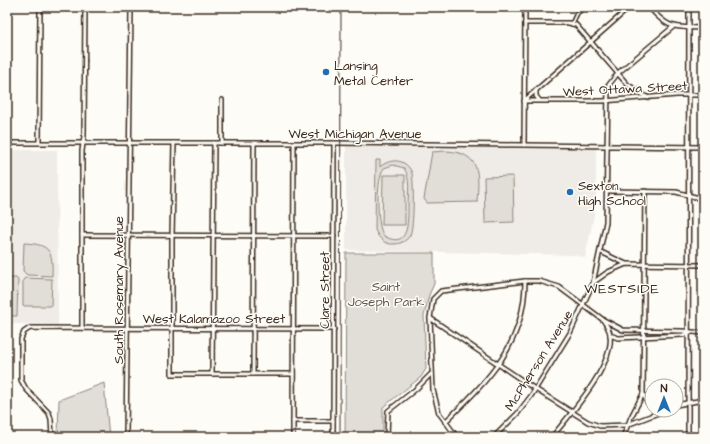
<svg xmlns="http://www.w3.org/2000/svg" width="710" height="444" viewBox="0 0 710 444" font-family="'Architects Daughter',sans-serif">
<rect width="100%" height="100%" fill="#fdfcf7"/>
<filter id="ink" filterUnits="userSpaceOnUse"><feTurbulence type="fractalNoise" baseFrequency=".025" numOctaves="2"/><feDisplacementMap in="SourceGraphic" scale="8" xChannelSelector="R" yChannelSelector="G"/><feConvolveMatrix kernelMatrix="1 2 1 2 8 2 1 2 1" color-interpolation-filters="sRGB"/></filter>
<g filter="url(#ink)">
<!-- built -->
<g fill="#efece7">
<path d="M346,145L596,148V206L585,258L576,255L346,250Z"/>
<path d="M7,150H57L58,325L7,324Z"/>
</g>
<!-- green -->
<g fill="#e1ded7" stroke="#8e847a" fill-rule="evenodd">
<path d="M446,151C481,153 479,173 477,202L427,203L424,199L432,152Z"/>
<path d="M376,160H380V167C390,158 406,158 412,173C414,184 414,227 410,235C407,241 400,244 394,244C384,245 379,238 375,230ZM393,165L404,168C411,179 408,193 408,205C408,222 409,250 384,236C376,227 376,178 384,168Z"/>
<path d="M383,175H405V225H382Z"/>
<path d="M513,176L514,222L485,223L484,177Z"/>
<path d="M24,243C51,244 53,252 52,276L27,275L23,271Z"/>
<path d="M346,253H434V284L429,295L424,316L426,369L421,377L383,407V437H345Z"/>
<path d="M7,278H16L18,280L17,316H7Z"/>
<path d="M25,278L52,279L51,306H23V280Z"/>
<path d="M104,383L109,437H58L59,400Z"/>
</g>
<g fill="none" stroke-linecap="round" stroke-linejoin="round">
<!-- minor casing -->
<g stroke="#3b2a1e" stroke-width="6">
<g id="minor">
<path d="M649,7C669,30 674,27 703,28"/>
<path d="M525,23H569L576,25L627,84L648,98"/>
<path d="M572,24L577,13L584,7"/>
<path d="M536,90V96L539,100"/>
<path d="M525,100L630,7"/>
<path d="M524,101H603L677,95H703"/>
<path d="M39,142L40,7"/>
<path d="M7,143H334L703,147"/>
<path d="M174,143L172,236V374H293"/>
<path d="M222,143V100"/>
<path d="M524,145L525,7"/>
<path d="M607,191L676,192L703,199"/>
<path d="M82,235L334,236"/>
<path d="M601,252L626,264"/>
<path d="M594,282L608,272L626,264L703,265"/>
<path d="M430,318L532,387L588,422L600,426L627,425L666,410"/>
<path d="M82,327V151L84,136L85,7"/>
<path d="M610,335L618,338L683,335L689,333"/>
<path d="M212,374L214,143"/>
<path d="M253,374L254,143"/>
<path d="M643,394L647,402L652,406"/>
<path d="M676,405L703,400"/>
<path d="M293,421H333"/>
<path d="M445,422C488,380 525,345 525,281"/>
<path d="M52,437L51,419L49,413L26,389L21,380V339L24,332L30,328L334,329"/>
<path d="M126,437L131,7"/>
<path d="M293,437L294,143"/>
<path d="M333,437L334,143"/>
<path d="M387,437L388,411L416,389L431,374"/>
<path d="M457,437L439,413L433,390L430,318L433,299L441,291L525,281H539L559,287L602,319L623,330L682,331L703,333"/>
<path d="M494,437L518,413L531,396L570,333L593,283L606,222L608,86L618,73L673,27"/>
<path d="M552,437C571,413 615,365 610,334C609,329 606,324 603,320"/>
<path d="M623,437L631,417L643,394L645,191"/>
<path d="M688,437L689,7"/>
</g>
</g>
<!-- minor -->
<use href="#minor" stroke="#fdfcf7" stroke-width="3"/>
<!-- rail -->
<path stroke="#3b2a1e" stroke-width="1" d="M340,437L341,7"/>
</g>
</g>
<!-- markers -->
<g fill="#1f6fb2" stroke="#fdfcf7" stroke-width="1.5">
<circle cx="326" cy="72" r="4"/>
<circle cx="570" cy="192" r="4"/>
</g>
<g text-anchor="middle" stroke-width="3" stroke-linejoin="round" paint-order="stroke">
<!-- poi labels -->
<g font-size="13" fill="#3b2a1e" stroke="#fdfcf7" text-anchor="start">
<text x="334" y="70">Lansing<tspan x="334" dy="15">Metal Center</tspan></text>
<text x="578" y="190">Sexton<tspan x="578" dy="15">High School</tspan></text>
</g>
<!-- street labels -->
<g font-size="13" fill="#3b2a1e" stroke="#fdfcf7">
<text transform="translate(625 88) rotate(-3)" y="5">West Ottawa Street</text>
<text x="355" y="138">West Michigan Avenue</text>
<text transform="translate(118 290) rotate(-90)" y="5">South Rosemary Avenue</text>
<text transform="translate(324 290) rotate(-90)" y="5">Clare Street</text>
<text x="214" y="323">West Kalamazoo Street</text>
<text transform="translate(538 360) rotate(-58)" y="5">McPherson Avenue</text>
</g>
<!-- park labels -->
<g font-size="13" fill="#64574c" stroke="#fdfcf7">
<text x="386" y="291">Saint<tspan x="386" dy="15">Joseph Park</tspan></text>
</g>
<!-- neighbourhood labels -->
<g font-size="14" letter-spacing="1" fill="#3b2a1e" stroke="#fdfcf7">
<text x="622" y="293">WESTSIDE</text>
</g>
</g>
<!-- margin -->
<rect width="710" height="444" fill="none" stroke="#fdfcf7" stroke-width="24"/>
<rect x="12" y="12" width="686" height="420" fill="none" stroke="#3b2a1e" stroke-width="1.5" filter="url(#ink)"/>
<!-- north arrow -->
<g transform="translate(664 398)"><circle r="19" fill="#fdfcf7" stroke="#afa8a0"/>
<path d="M0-3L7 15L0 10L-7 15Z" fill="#1f6fb2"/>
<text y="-6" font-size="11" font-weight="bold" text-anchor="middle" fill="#3b2a1e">N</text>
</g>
</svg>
